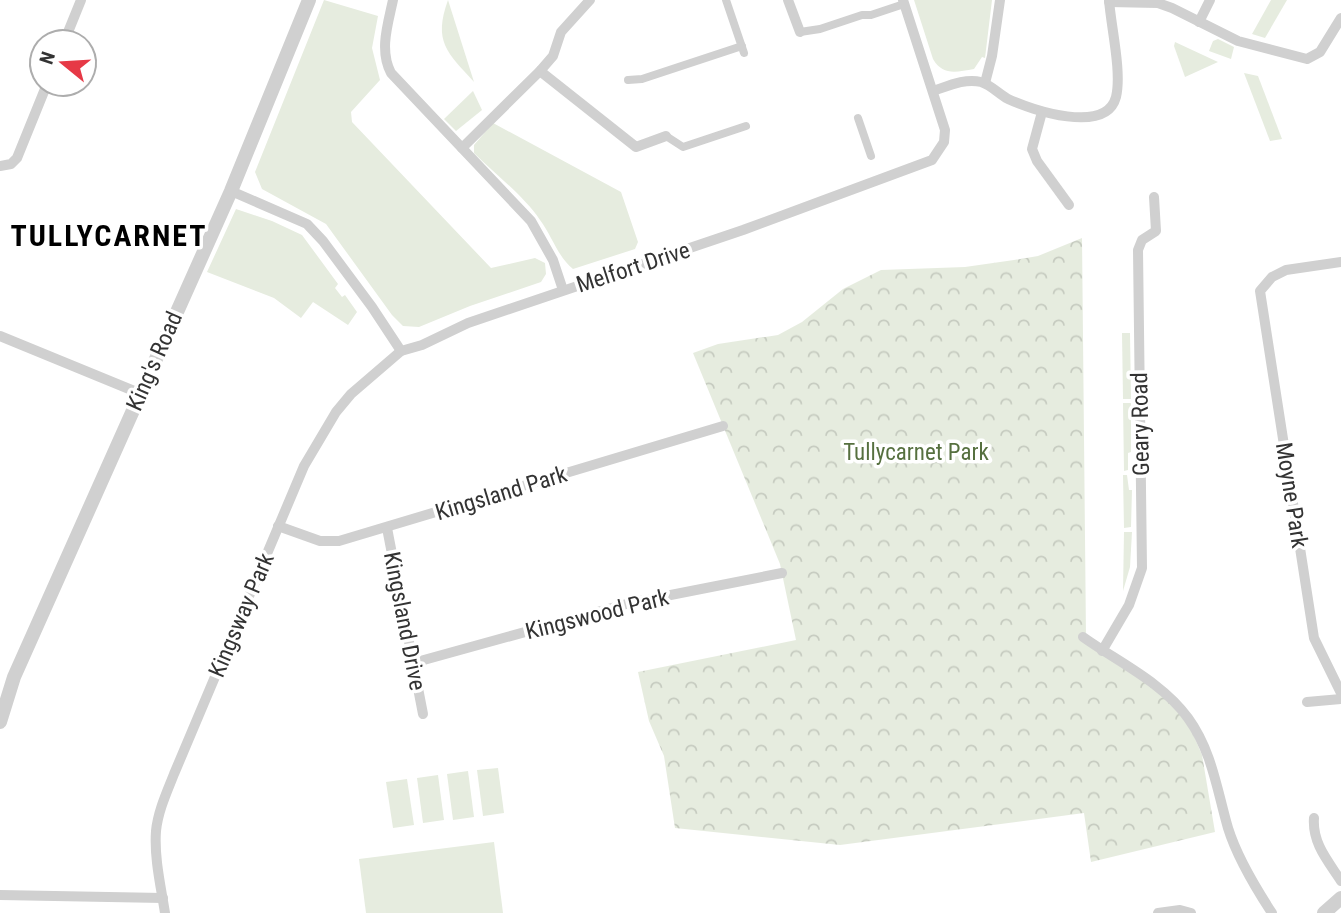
<svg xmlns="http://www.w3.org/2000/svg" width="1341" height="913" viewBox="0 0 1341 913" font-family="'Roboto Condensed',sans-serif">
<defs>
<pattern id="park-crowns" width="20" height="18" patternUnits="userSpaceOnUse" patternTransform="scale(1.75)"><rect width="20" height="18" fill="#e6ecdf"/><path d="M2 6a3 3 0 1 1 6 0M12 15a3 3 0 1 1 6 0" fill="none" stroke="#c6cbc0"/></pattern>
</defs>
<rect width="100%" height="100%" fill="#fff"/>
<!-- grass -->
<g fill="#e6ecdf">
<path d="M324,0L378,16L372,48L380,80L351,112L352,122L491,268L535,258L545,263L546,274L541,282L470,306L419,327L403,326L392,315L326,224L262,189L255,172Z"/>
<path d="M448,0L474,82C447,52 433,42 448,0Z"/>
<path d="M914,0H992L985,58L982,57L974,69C956,72 943,76 933,59Z"/>
<path d="M1271,0H1287L1265,38L1252,34Z"/>
<path d="M1218,39L1234,47L1231,59L1209,51L1213,41Z"/>
<path d="M1175,42L1218,62L1185,77L1174,46Z"/>
<path d="M1244,73L1258,76L1282,139L1270,141Z"/>
<path d="M473,91L482,110L456,131L444,119Z"/>
<path d="M493,123L621,192L638,242L635,249L573,269C558,257 552,236 540,220C524,196 495,174 474,153V145Z"/>
<path d="M236,209L272,221L302,235L338,284L335,288L342,297L345,295L357,312L348,325L313,302L301,318L274,298L207,272Z"/>
<path d="M1122,333H1130L1131,399H1123Z"/>
<path d="M1131,403V452L1128,453V470L1124,471L1123,403Z"/>
<path d="M1123,475H1127L1129,490H1132L1131,527L1124,528Z"/>
<path d="M1124,532H1132L1130,567L1123,591Z"/>
<path d="M498,768L504,813L483,816L477,770Z"/>
<path d="M468,771L474,817L453,820L447,774Z"/>
<path d="M438,775L444,820L423,823L417,778Z"/>
<path d="M407,779L414,825L393,828L386,782Z"/>
<path d="M494,842L503,913H366L359,859Z"/>
</g>
<!-- park -->
<path fill="url(#park-crowns)" d="M1082,238L1086,637L1181,706L1202,755L1215,832L1091,862L1084,813L840,845L675,828L664,756L649,721L638,672L796,640L780,564L693,353L718,344L778,335L802,322L843,289L881,270L965,267L1014,260L1038,256Z"/>
<g fill="none" stroke-linecap="round" stroke-linejoin="round">
<!-- pedestrian -->
<g stroke="#d0d0d0" stroke-width="8">
<path d="M726,0L744,53"/>
<path d="M800,32L820,29L862,15H871L904,4"/>
<path d="M628,80L642,79L742,46"/>
<path d="M858,118L871,156"/>
<path d="M666,136L683,147L746,126"/>
</g>
<!-- minor -->
<g stroke="#d0d0d0" stroke-width="10">
<path d="M393,0C388,24 379,50 391,73L531,221L553,260L563,290"/>
<path d="M788,0L800,32"/>
<path d="M1109,2L1158,3L1172,8L1238,41L1307,59L1320,52L1341,18"/>
<path d="M1199,22L1210,0"/>
<path d="M64,42L81,0"/>
<path d="M540,71L636,147L666,136"/>
<path d="M985,83L992,56L1000,0"/>
<path d="M933,91C948,86 965,78 981,82C991,85 999,94 1008,99C1032,110 1106,135 1116,97C1122,72 1111,27 1109,0"/>
<path d="M1042,112L1032,149L1037,161L1069,205"/>
<path d="M462,148L540,71L553,56L561,32L590,0"/>
<path d="M0,166L11,164L17,158L47,84"/>
<path d="M231,191L307,224L323,241L372,307L401,351L422,345L468,323L743,230L932,160L944,142L945,130L903,0"/>
<path d="M1341,262L1286,270L1272,277L1260,291L1314,638L1341,693"/>
<path d="M0,336L139,393"/>
<path d="M278,526L320,541H339L723,426"/>
<path d="M387,528L423,714"/>
<path d="M1083,637C1118,662 1162,682 1188,718C1212,751 1217,790 1228,828C1237,857 1255,887 1272,913"/>
<path d="M1102,651L1129,605L1142,568L1138,250L1142,240L1156,231L1154,197"/>
<path d="M413,663L630,603L782,573"/>
<path d="M1307,702L1341,699"/>
<path d="M1314,818C1312,843 1328,861 1341,881"/>
<path d="M0,895L163,898"/>
<path d="M165,913C161,887 154,858 156,831C158,811 167,792 174,774L304,466L336,412L351,394L401,351"/>
<path d="M1158,913L1180,910L1191,913"/>
</g>
<!-- tertiary -->
<g stroke="#d0d0d0" stroke-width="14">
<path d="M0,722L14,677L231,191L309,0"/>
<path d="M1324,913L1341,898"/>
</g>
</g>
<g text-anchor="middle" stroke-width="7" stroke-linejoin="round" paint-order="stroke">
<!-- street labels -->
<g font-size="23" fill="#333" stroke="#fff">
<text transform="translate(633 267) rotate(-18)" y="8">Melfort Drive</text>
<text transform="translate(154 361) rotate(-66)" y="8">King's Road</text>
<text transform="translate(1140 424) rotate(-91)" y="8">Geary Road</text>
<text transform="translate(501 493) rotate(-17)" y="8">Kingsland Park</text>
<text transform="translate(1292 495) rotate(81)" y="8">Moyne Park</text>
<text transform="translate(597 614) rotate(-14)" y="8">Kingswood Park</text>
<text transform="translate(241 615) rotate(-67)" y="8">Kingsway Park</text>
<text transform="translate(405 621) rotate(79)" y="8">Kingsland Drive</text>
</g>
<!-- park labels -->
<g font-size="23" fill="#56703f" stroke="#fff">
<text x="916" y="460">Tullycarnet Park</text>
</g>
<!-- district labels -->
<g font-size="30" font-weight="bold" letter-spacing="2" fill="#000" stroke="#fff">
<text x="109" y="246">TULLYCARNET</text>
</g>
</g>
<!-- north arrow -->
<g transform="translate(63 63) rotate(288)"><circle r="33" fill="#ffffff" stroke="#adadad" stroke-width="2"/>
<path d="M0-5L12 26L0 18L-12 26Z" fill="#e63946"/>
<text y="-10" font-size="19" font-weight="bold" text-anchor="middle" fill="#333333">N</text>
</g>
</svg>
